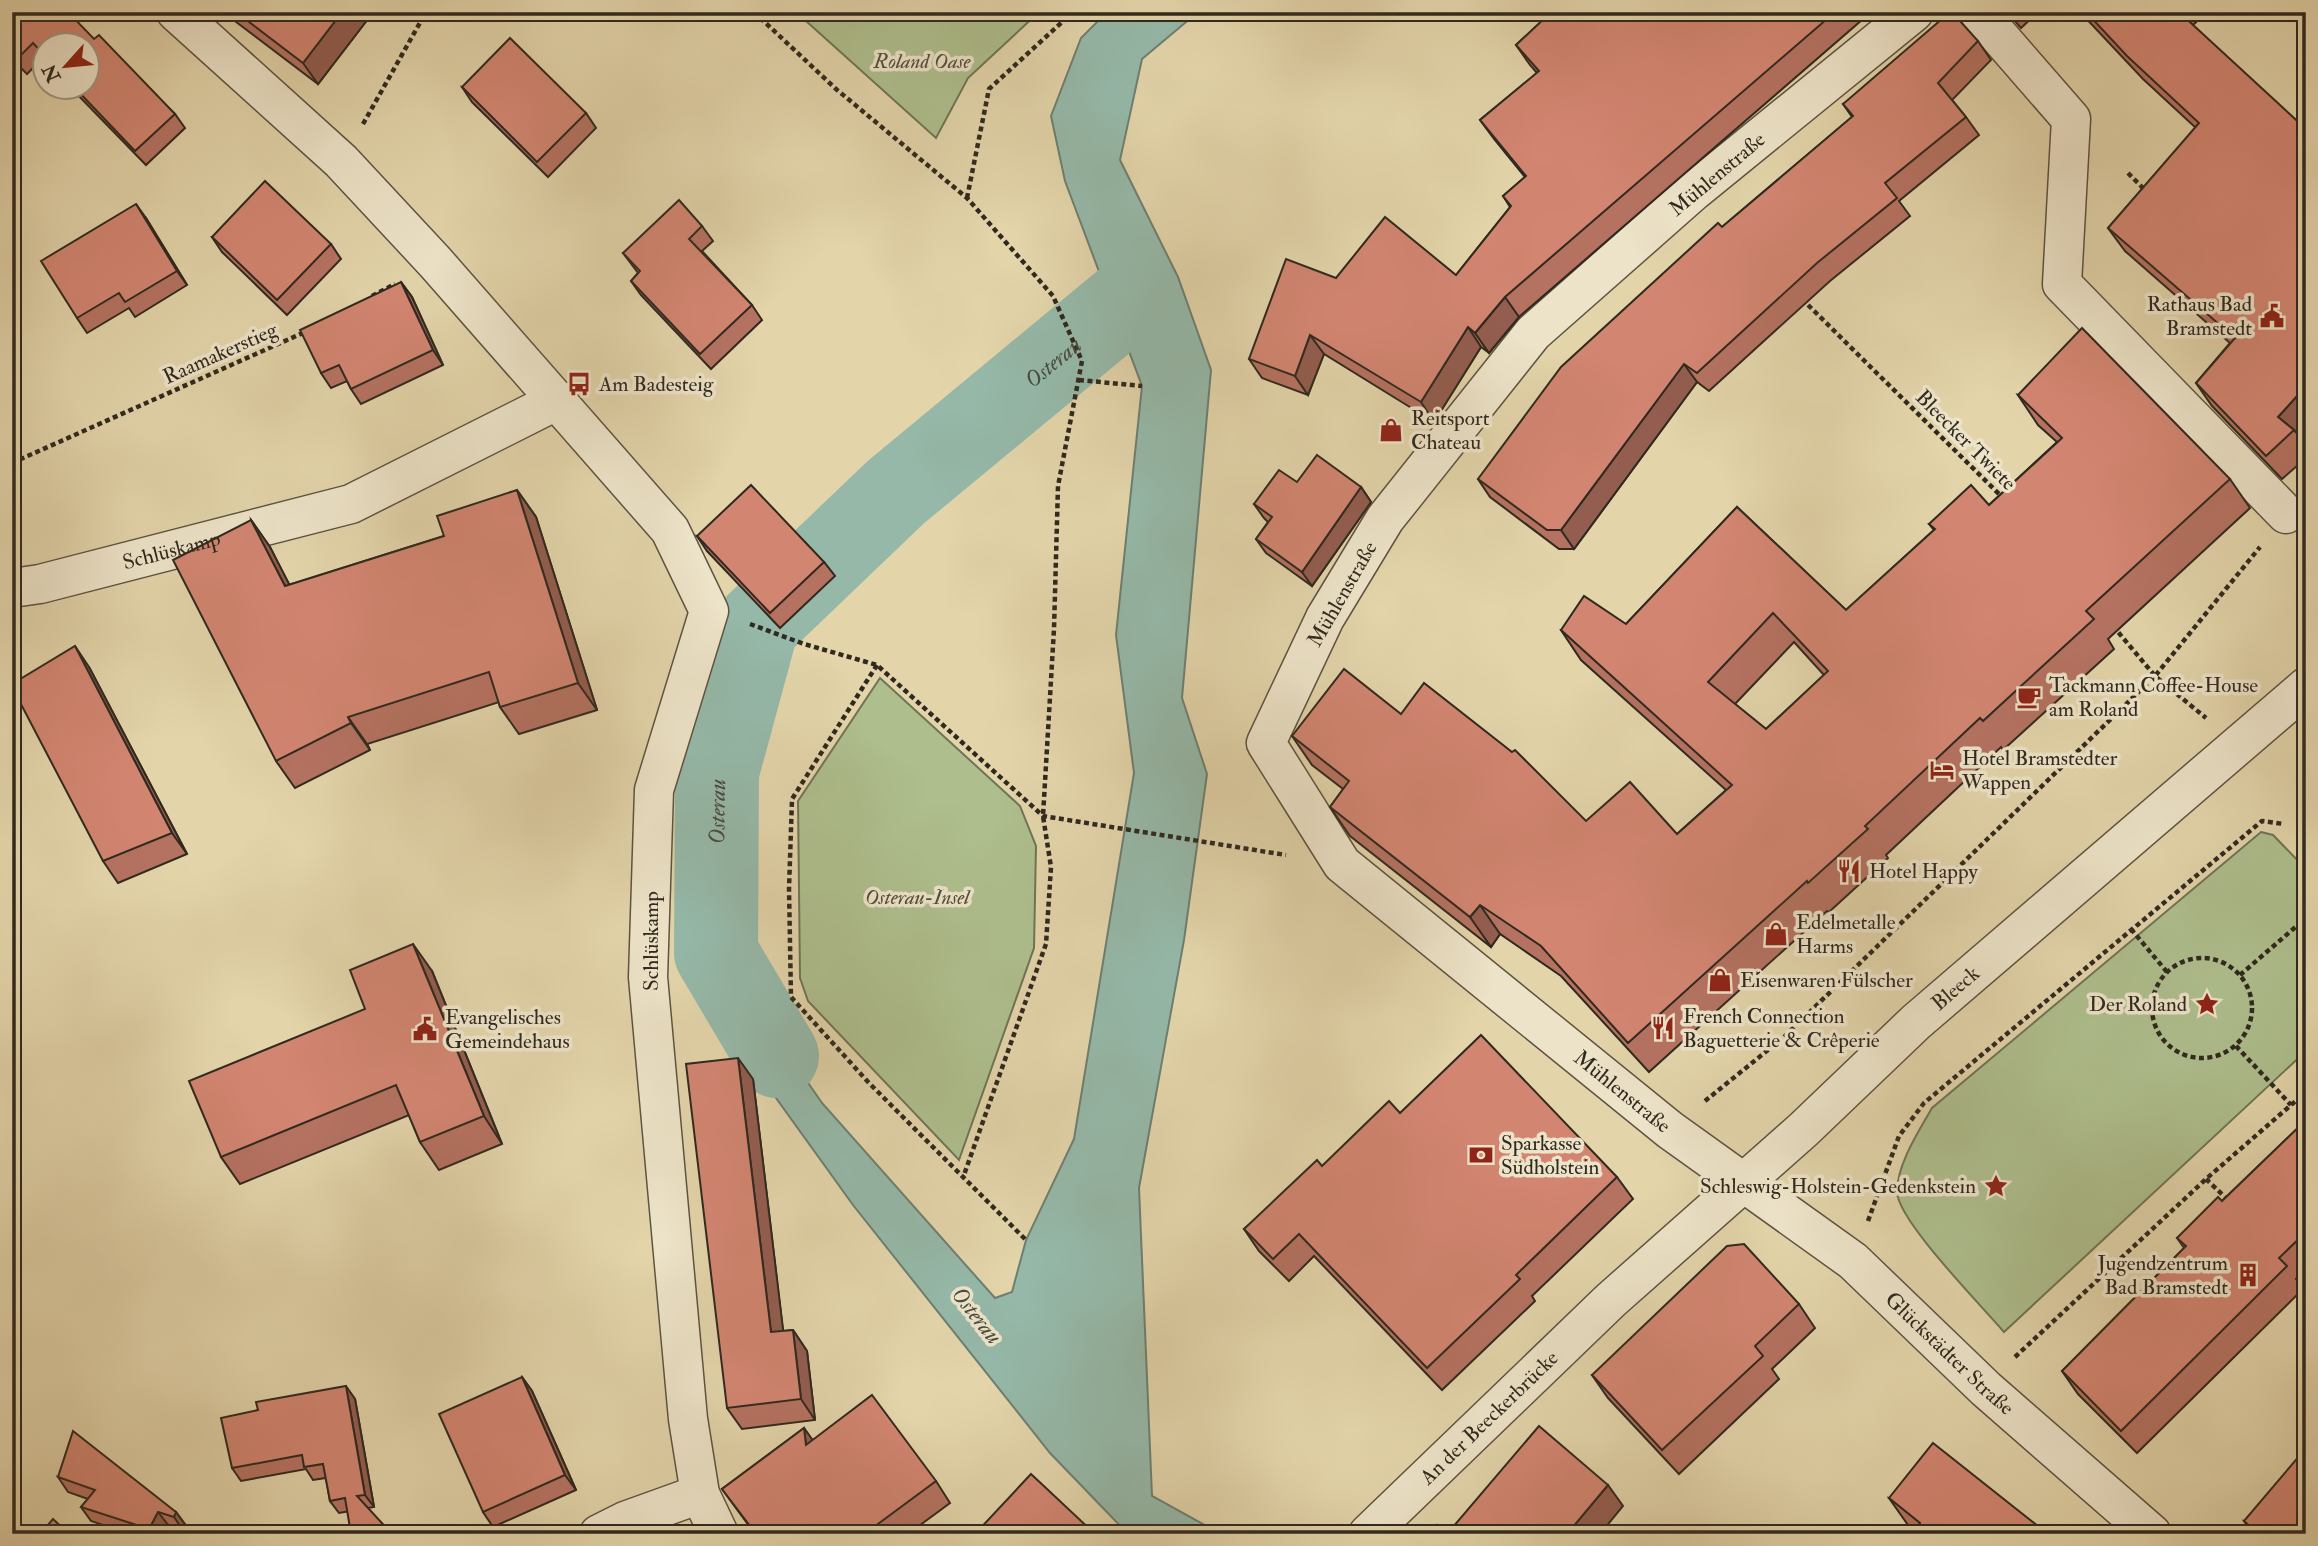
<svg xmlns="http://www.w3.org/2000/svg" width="2318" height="1546" viewBox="0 0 2318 1546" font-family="'IM FELL Double Pica',serif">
<rect width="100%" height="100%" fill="#e3d4aa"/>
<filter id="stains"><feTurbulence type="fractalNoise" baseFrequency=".00286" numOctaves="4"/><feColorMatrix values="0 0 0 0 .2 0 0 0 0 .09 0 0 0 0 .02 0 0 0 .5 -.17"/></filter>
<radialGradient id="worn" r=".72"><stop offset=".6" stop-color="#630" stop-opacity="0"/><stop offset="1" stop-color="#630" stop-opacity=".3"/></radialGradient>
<!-- green -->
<g fill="#aebe8d" stroke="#6f7456" stroke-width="2">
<path d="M796,12H1039L968,78L936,138Z"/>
<path d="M880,678L1020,806L1036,846L1034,948L959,1160L808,1001L800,978L798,801Z"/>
<path d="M2261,832L2273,835L2306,869V1051L2004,1332C1982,1306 1898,1221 1897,1192C1897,1164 1919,1131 1932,1108Z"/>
</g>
<!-- water -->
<path fill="#95b8a8" stroke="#6d7f71" stroke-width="2" d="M1107,12H1198L1142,59L1120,160L1178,277L1211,370L1182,698L1207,774L1184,940L1139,1188L1152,1496L1221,1534H1128L1050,1453L853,1205L712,1009L702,963L738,944L762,1016L822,1103L995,1298L1012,1292L1026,1240L1074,1139L1134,773L1116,635L1142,386L1065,181L1051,116L1081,38Z"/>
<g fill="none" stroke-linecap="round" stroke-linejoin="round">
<!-- river -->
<path stroke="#95b8a8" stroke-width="84" id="s1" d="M777,1056L716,953L717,772L757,625L896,492L1134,295"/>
<!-- minor casing -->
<g stroke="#5d5442" stroke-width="41">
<g id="minor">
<path d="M176,12L341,161L435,262L670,530L709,611L654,790L648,977L688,1419L700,1494L719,1534"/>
<path id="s2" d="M1914,12L1694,191L1533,333L1385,519L1325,618L1266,743L1342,864L1670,1130L1853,1261L1986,1389L2152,1534"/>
<path d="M1978,12L2071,119L2062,284L2286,514"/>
<path id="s3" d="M12,588L40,584L351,504L558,400"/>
<path d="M599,1534L625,1521L700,1494"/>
<path id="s4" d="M1368,1534L1611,1300L1803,1130L1916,1022L2306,687"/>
</g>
</g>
<!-- path -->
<g stroke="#30291f" stroke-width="4.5" stroke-dasharray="5 3.5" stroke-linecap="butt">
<path d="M754,12L836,89L967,198L1053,296L1082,361L1058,486L1054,629L1043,816L1051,867L1046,944L964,1175"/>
<path d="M363,124L426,12"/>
<path d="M2128,173L2147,192"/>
<path d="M967,198L989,89L1073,12"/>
<path d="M372,296L395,284"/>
<path d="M1802,299L2002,497"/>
<path d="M1079,380L1142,386"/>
<path d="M12,463L305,332"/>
<path d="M750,624L804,644L877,665L1043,816L1286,855"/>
<path d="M2113,626L2155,676L2206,718"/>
<path d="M877,665L792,799L789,889L791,997L869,1083L1026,1240"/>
<path d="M2131,929L2167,972"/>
<circle cx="2202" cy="1008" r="50"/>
<path d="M2240,975L2306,918"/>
<path d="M2236,1046L2291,1105"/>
<path d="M1705,1101L1784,1037L2155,676L2260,547"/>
<path d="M2206,1179L2228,1200"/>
<path d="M1868,1221L1899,1136L1924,1103L2262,821L2284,824"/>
<path d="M2298,1271L2306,1279"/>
<path d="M2015,1357L2206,1179L2306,1092"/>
</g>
<!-- minor -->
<use href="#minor" stroke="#ede3c8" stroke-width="38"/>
</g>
<!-- wall -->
<g fill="#b57261" stroke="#30291f" stroke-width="2" fill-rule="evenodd">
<path d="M12,12L94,39L175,114L185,128L146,165L71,88H88L46,46V61L43,58L27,74L12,59Z"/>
<path d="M223,12H369L371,15L318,84Z"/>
<path d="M1538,12H1860L1859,13L1863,19L1519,317L1489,353L1481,347L1434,422L1324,354L1308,395L1262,378L1249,359L1336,278L1456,275L1510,207L1503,196L1525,177L1494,139L1480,120L1537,73L1530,65L1516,45L1544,19Z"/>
<path d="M2007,12H2038L2021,28Z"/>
<path d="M2080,12H2207L2193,25L2299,436L2306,446V458L2282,479L2212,406L2196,383L2230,343L2125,251L2108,228L2196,128L2143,79Z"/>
<path d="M1978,41L1991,60L1952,100L1966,117L1979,135L1899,201L1910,216L1830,281L1709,391L1697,382L1574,549H1559L1490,497L1478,479L1722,227L1852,117L1843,104Z"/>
<path d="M462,87L586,113L596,128L548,177L472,102Z"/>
<path d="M146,218L187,285L135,317L129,308L87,333L77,318Z"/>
<path d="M702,226L713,241L702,251L752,305L762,320L711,369L641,295L631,281L638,273L623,253Z"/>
<path d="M212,237L331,244L341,259L287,315L222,252Z"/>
<path d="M401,282L412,297L443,365L361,404L351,389L347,381L331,388L321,373Z"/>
<path d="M2018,395L2230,479L2250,508L2108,639L2114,649L2003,750L2001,747L1886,855L1888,858L1829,912L1827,911L1649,1072L1561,976L1500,934L1491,947L1350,836L1330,807L1343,789L1312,765L1292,736L1401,714L1586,821L1677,834L1726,790L1581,660L1561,630L1626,624L1737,507L1846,610L1934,530L1929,524L1989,505L2057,442L2038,425ZM1794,642L1824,675L1766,729L1735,704Z"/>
<path d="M1297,482L1361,487L1371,502L1312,586L1266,553L1256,539L1268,522L1264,518L1254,504Z"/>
<path d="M517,490L536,517L597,710L519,734L500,707L499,702L367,744L370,750L295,788L276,761L251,520L270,547L289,585L444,536Z"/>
<path d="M697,536L824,562L835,576L780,628L707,551Z"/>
<path d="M89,667L187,854L118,883L103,861Z"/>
<path d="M432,971L502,1144L439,1170L420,1142L409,1115L240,1184L221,1157L365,1009Z"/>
<path d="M753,1079L783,1331L793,1330L807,1351L815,1420L742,1429L727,1408Z"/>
<path d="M1400,1113L1617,1177L1633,1199L1532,1296L1535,1301L1442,1390L1314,1256L1289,1281L1259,1251L1244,1229L1322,1166Z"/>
<path d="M2306,1120V1270L2296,1279L2303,1289L2137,1453L2078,1394L2062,1371L2184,1248L2177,1238L2222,1201Z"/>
<path d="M1799,1304L1815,1328L1772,1369L1779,1379L1679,1474L1608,1398L1592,1375Z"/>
<path d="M522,1377L532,1391L576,1490L493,1527L483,1512Z"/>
<path d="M355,1399L374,1507L339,1513L330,1501L326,1478L313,1480L306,1469L241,1481L232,1468L258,1410Z"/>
<path d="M804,1428L812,1440L936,1481L950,1503L908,1534H755L722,1489Z"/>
<path d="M58,1477L176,1512L187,1527L184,1532L169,1526L165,1534H130L91,1521L81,1507L88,1499L68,1492Z"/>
<path d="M1889,1498L2048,1534L1915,1530L1908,1525Z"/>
<path d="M2244,1521L2306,1534H2253Z"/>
</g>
<!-- shaded-wall -->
<g fill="#935d4f" stroke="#30291f" stroke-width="2">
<path d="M342,12H369L371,15L318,84L303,63Z"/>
<path d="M136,204L146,218L187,285L177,271Z"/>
<path d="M401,282L412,297L443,365L433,350Z"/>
<path d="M1505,297L1519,317L1489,353L1475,333Z"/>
<path d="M1468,327L1481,347L1434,422L1421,402Z"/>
<path d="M1310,335L1324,354L1308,395L1295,376Z"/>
<path d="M1684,364L1697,382L1574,549L1561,530Z"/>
<path d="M2306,386V427L2299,436L2294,430L2278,417Z"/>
<path d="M1361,487L1371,502L1312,586L1302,572Z"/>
<path d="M517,490L536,517L597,710L578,683Z"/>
<path d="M251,520L270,547L304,613L285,586Z"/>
<path d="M75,646L89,667L187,854L172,833Z"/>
<path d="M348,717L367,744L370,750L351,723Z"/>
<path d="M1480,905L1500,934L1491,947L1470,917Z"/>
<path d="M413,944L432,971L502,1144L484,1116Z"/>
<path d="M738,1058L753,1079L786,1354L771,1332Z"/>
<path d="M793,1330L807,1351L815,1420L801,1399Z"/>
<path d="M522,1377L532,1391L576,1490L565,1475Z"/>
<path d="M346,1386L355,1399L374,1507L365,1495Z"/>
<path d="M804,1428L819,1449L806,1445Z"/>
<path d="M1608,1485L1623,1506L1600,1534H1567Z"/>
<path d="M158,1512L169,1526L165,1534H153L149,1529Z"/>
<path d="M176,1512L187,1527L184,1532L174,1517Z"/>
</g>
<!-- building -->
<g fill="#d28571" stroke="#30291f" stroke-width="2" fill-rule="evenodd">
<path d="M12,12H68L94,39L99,35L175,114L135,151L75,88H88V46H46V57L33,43L17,59L12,55Z"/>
<path d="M236,12H342L303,63Z"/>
<path d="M1542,12H1835L1505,297L1475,333L1468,327L1421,402L1310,335L1295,376L1249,359L1286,259L1336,278L1385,217L1456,275L1511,206L1503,196L1526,176L1480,120L1539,71L1516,45L1546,17Z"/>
<path d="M1950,12H1952L1978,41L1938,83L1966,117L1885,183L1897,198L1817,263L1697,373L1684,364L1561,530H1547L1478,479L1561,367L1718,223L1722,227L1853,116L1843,104Z"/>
<path d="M2086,12H2179L2306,129V386L2278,417L2294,430L2266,456L2196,383L2235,338L2108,228L2199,123L2127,56Z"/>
<path d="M510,38L586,113L537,162L462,87Z"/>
<path d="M265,181L331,244L277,300L212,237Z"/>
<path d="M679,200L702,226L689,239L752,305L700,354L631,281L640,271L623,253Z"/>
<path d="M136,204L177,271L125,302L119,293L77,318L41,261Z"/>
<path d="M401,282L433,350L351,389L339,365L321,373L300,330Z"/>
<path d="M2082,328L2230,479L2086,611L2094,619L1983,721L1980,718L1865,826L1868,829L1808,883L1807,881L1628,1043L1541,946L1480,905L1470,917L1330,807L1349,781L1292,736L1344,669L1401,714L1424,683L1512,752L1515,750L1586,821L1630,782L1677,834L1732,785L1561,630L1584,596L1626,624L1737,507L1846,610L1935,529L1929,524L1971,485L1989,505L2062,438L2018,395ZM1773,613L1828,671L1766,729L1708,682Z"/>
<path d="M1317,455L1361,487L1302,572L1256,539L1272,517L1254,504L1279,470L1297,482Z"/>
<path d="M751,485L824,562L770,613L697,536Z"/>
<path d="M517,490L578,683L500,707L489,672L348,717L351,723L276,761L173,560L251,520L285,586L444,536L437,516Z"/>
<path d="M75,646L172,833L103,861L12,687V684Z"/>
<path d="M413,944L484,1116L420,1142L396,1085L221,1157L189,1081L365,1009L350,970Z"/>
<path d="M1481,1035L1617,1177L1516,1275L1520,1279L1427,1368L1299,1234L1273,1259L1244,1229L1317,1160L1322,1166L1389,1101L1400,1113Z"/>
<path d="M738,1058L771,1332L793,1330L801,1399L727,1408L686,1064Z"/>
<path d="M2306,1120V1232L2279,1258L2287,1266L2121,1431L2062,1371L2186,1246L2177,1238L2218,1197L2222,1201Z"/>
<path d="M1744,1244L1799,1304L1755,1346L1763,1356L1662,1450L1592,1375L1727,1246Z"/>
<path d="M522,1377L565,1475L483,1512L439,1414Z"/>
<path d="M346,1386L365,1495L357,1496L392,1534H351L345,1498L330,1501L323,1464L304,1467L302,1455L232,1468L221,1418L258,1410L256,1402Z"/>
<path d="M872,1395L936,1481L878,1524L885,1534H756L722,1489L804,1428L806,1445Z"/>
<path d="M1539,1426L1608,1485L1567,1534H1447Z"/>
<path d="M73,1431L176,1512L174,1517L158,1512L149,1529L81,1507L95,1490L58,1477Z"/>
<path d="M1933,1443L2048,1534H1912L1920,1523L1889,1498Z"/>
<path d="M2306,1448V1534H2259L2244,1521Z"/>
<path d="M1031,1474L1095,1534H975Z"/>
<path d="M53,1519L69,1534H40Z"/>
<path d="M1437,1525L1446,1534H1428Z"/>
</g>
<!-- icons -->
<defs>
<g id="civic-bare" transform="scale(1.89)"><path d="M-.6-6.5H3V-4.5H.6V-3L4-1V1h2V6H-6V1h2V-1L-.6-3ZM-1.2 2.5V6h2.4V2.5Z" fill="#8f2418" stroke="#ede3c8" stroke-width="2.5" paint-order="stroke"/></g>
<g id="bus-bare" transform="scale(1.89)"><path d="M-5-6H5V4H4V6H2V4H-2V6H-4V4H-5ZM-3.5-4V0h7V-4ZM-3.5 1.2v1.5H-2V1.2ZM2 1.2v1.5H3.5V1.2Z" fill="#8f2418" stroke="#ede3c8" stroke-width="2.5" paint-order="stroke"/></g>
<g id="shop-bare" transform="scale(1.89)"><path d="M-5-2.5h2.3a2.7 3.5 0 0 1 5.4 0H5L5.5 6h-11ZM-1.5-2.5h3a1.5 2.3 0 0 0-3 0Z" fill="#8f2418" stroke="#ede3c8" stroke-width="2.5" paint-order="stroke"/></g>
<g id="cafe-bare" transform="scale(1.89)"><path d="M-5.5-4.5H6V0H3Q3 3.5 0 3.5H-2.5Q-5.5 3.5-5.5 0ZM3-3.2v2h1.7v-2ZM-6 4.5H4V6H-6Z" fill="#8f2418" stroke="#ede3c8" stroke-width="2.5" paint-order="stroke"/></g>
<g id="hotel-bare" transform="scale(1.89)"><path d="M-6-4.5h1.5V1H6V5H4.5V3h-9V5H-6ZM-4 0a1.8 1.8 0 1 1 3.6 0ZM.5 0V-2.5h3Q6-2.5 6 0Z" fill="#8f2418" stroke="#ede3c8" stroke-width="2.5" paint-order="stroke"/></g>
<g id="restaurant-bare" transform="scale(1.89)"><path d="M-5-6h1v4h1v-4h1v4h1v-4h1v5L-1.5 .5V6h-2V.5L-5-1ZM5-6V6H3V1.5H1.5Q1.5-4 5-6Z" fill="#8f2418" stroke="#ede3c8" stroke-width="2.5" paint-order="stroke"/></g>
<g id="sight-bare" transform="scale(1.89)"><path d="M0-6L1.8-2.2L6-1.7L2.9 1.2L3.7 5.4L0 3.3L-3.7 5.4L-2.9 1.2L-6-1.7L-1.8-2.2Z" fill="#8f2418" stroke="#ede3c8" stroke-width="2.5" paint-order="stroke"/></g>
<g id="bank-bare" transform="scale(1.89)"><path d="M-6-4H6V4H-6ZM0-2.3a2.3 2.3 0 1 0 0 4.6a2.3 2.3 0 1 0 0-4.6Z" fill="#8f2418" stroke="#ede3c8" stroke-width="2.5" paint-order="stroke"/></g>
<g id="building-bare" transform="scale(1.89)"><path d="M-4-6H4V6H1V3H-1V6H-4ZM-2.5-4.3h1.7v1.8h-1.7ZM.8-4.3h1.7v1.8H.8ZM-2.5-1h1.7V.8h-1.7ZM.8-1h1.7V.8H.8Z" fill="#8f2418" stroke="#ede3c8" stroke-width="2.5" paint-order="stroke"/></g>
</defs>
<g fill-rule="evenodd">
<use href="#civic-bare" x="2272" y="316"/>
<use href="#bus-bare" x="579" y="384"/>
<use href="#shop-bare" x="1391" y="430"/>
<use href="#cafe-bare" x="2029" y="697"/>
<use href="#hotel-bare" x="1942" y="770"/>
<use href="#restaurant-bare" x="1849" y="871"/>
<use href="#shop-bare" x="1776" y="934"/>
<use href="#shop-bare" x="1720" y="980"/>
<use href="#sight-bare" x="2207" y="1004"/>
<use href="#restaurant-bare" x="1663" y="1028"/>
<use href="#civic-bare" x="425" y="1029"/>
<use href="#bank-bare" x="1481" y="1155"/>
<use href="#sight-bare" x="1996" y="1186"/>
<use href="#building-bare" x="2248" y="1275"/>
</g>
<g text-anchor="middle" stroke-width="7" stroke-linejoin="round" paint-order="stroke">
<!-- park labels -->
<g font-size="21" font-style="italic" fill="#504e3a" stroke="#ede3c8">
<text x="922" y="68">Roland Oase</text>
<text x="917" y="904">Osterau-Insel</text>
</g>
<!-- street labels -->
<g font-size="21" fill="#30291f" stroke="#ede3c8">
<text transform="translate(1717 174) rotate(-40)" y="7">Mühlenstraße</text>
<text transform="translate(220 353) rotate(-24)" y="7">Raamakerstieg</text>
<text transform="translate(1966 440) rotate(45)" y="7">Bleecker Twiete</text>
<text dy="7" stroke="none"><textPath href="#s3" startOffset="164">Schlüskamp</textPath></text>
<text transform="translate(1342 594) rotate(-60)" y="7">Mühlenstraße</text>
<text transform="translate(651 941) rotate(-90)" y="7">Schlüskamp</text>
<text dy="7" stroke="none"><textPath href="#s4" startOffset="802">Bleeck</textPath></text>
<text dy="7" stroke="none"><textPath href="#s2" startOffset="1494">Mühlenstraße</textPath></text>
<text dy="7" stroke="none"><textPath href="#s2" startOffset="1914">Glückstädter Straße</textPath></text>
<text dy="7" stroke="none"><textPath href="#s4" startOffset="168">An der Beeckerbrücke</textPath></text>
</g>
<!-- poi labels -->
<g font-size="21" fill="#30291f" stroke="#ede3c8" text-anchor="start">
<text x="2252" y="311" text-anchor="end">Rathaus Bad<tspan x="2252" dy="24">Bramstedt</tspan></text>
<text x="599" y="391">Am Badesteig</text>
<text x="1411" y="425">Reitsport<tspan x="1411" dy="24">Chateau</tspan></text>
<text x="2049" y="692">Tackmann Coffee-House<tspan x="2049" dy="24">am Roland</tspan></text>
<text x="1962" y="765">Hotel Bramstedter<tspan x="1962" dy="24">Wappen</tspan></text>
<text x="1869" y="878">Hotel Happy</text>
<text x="1796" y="929">Edelmetalle<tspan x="1796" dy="24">Harms</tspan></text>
<text x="1740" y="987">Eisenwaren Fülscher</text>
<text x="2187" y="1011" text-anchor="end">Der Roland</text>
<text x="1683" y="1023">French Connection<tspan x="1683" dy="24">Baguetterie &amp; Crêperie</tspan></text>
<text x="445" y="1024">Evangelisches<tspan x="445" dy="24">Gemeindehaus</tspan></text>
<text x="1501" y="1150">Sparkasse<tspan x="1501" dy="24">Südholstein</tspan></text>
<text x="1976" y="1193" text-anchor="end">Schleswig-Holstein-Gedenkstein</text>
<text x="2228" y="1270" text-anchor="end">Jugendzentrum<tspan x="2228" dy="24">Bad Bramstedt</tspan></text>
</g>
<!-- water labels -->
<g font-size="23" font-style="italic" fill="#494d41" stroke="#ede3c8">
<text dy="8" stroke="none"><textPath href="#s1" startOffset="849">Osterau</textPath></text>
<text dy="8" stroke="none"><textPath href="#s1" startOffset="261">Osterau</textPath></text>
<text transform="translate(977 1315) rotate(51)" y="8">Osterau</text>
</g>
</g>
<!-- margin -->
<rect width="2318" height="1546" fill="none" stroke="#e3d4aa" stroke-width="42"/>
<rect x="14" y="14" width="2290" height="1518" fill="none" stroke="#30291f" stroke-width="3.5"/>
<rect x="21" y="21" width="2276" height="1504" fill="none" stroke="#30291f" stroke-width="2"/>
<!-- north arrow -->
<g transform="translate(66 66) rotate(243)"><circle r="33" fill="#ede3c8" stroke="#a19984" stroke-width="2"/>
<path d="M0-5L12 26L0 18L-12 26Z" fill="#8f2418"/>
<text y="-10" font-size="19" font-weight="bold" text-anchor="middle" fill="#30291f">N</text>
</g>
<rect width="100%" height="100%" filter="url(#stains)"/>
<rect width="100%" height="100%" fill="url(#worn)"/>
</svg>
